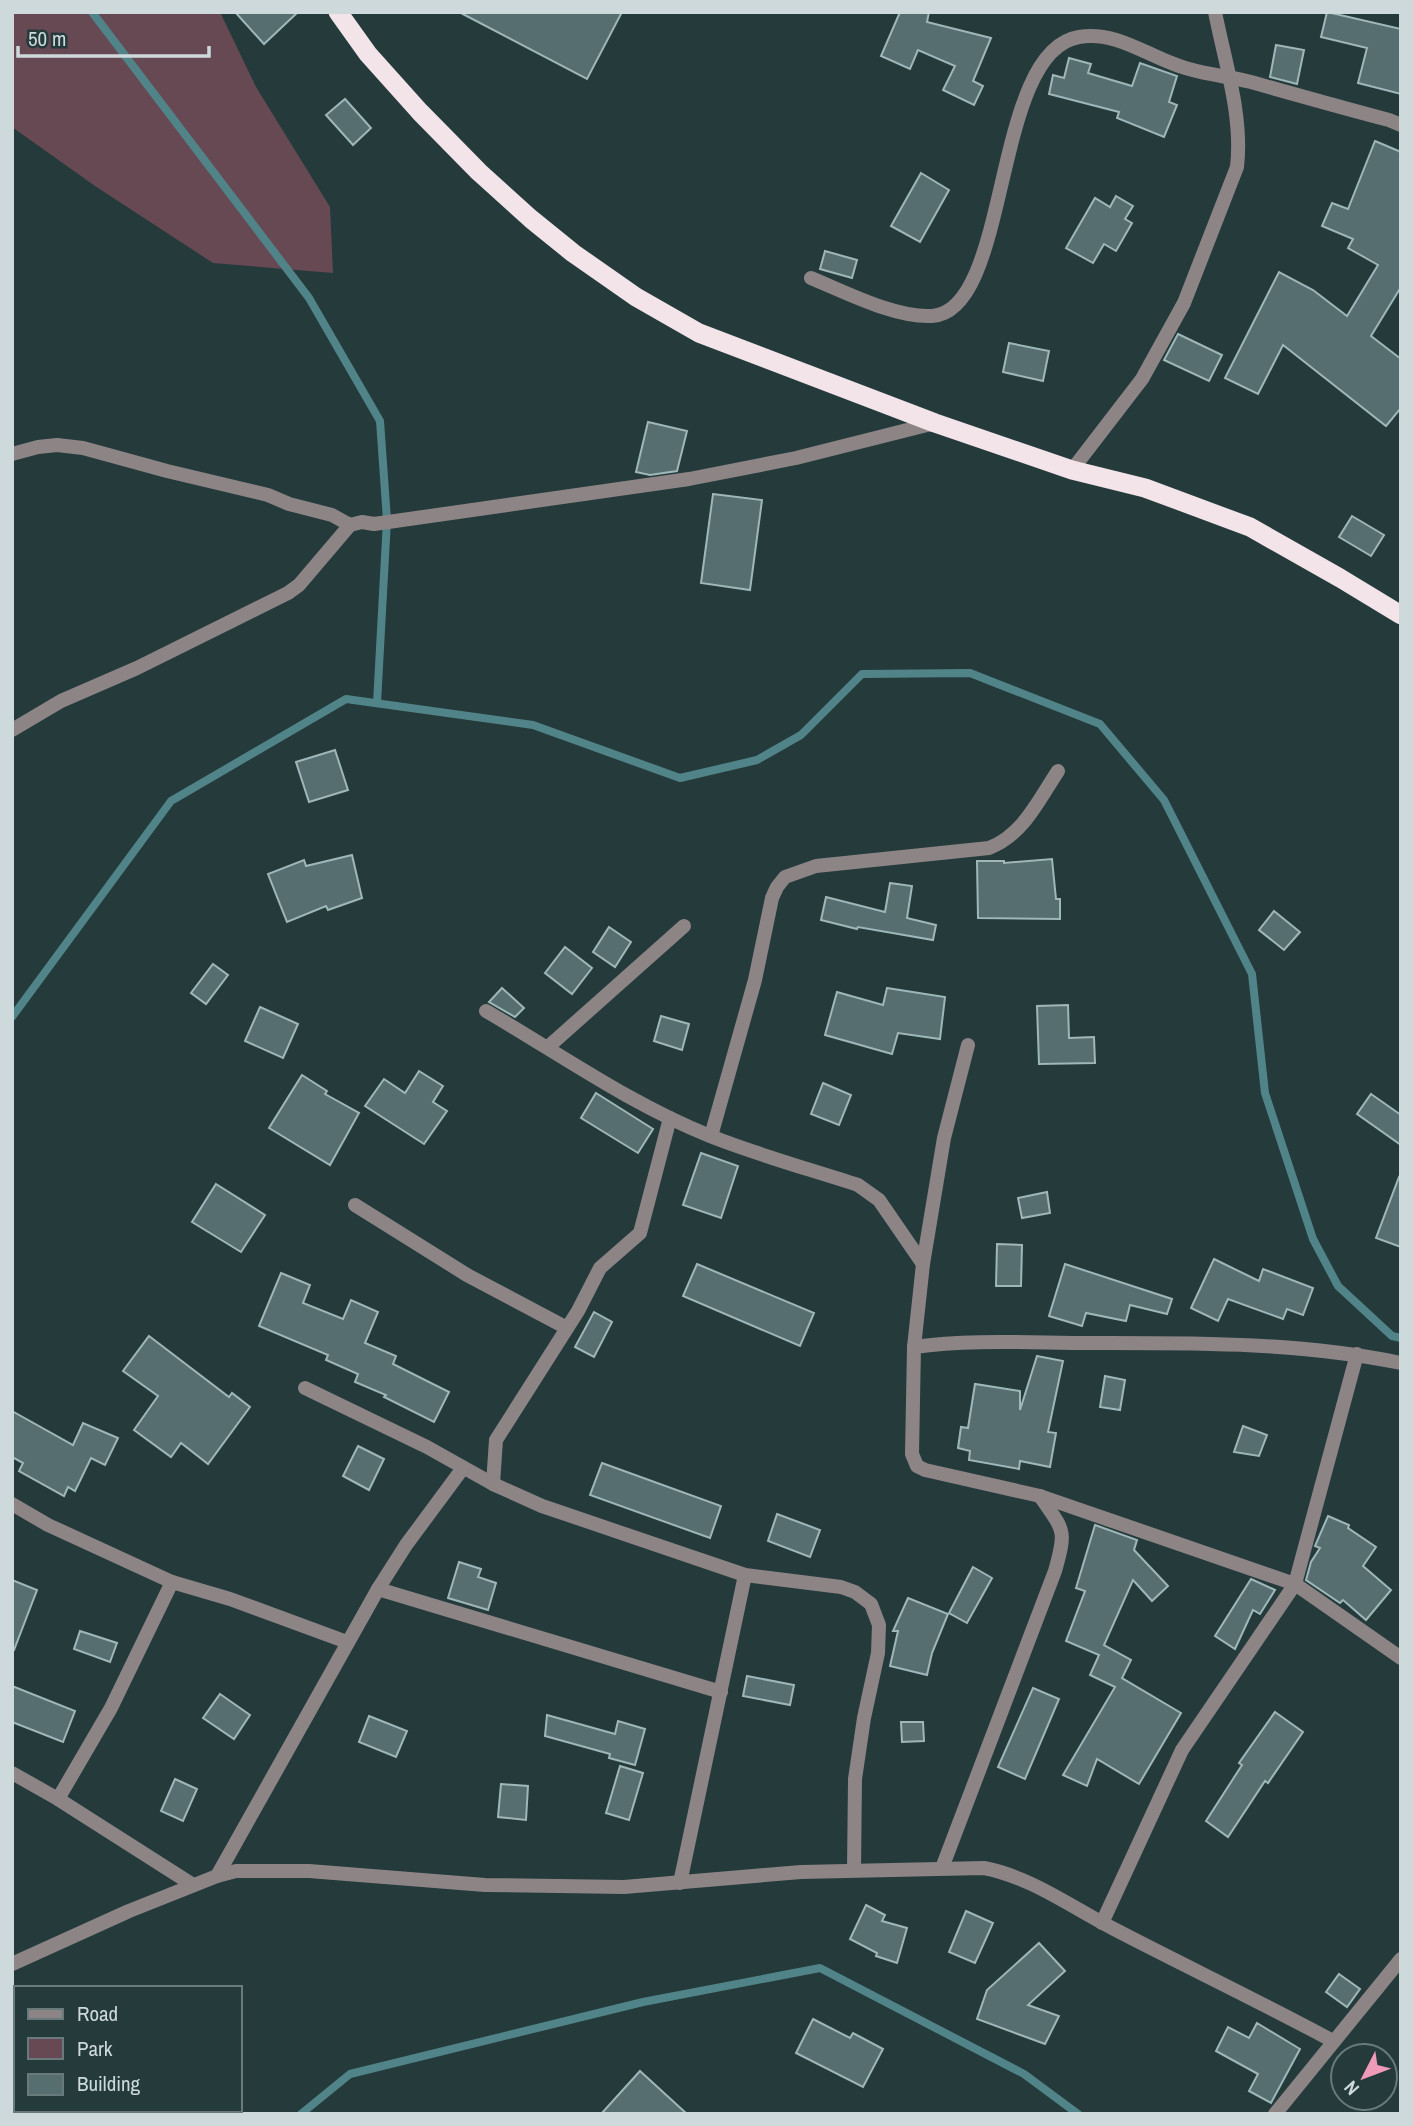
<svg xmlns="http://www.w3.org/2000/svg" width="1413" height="2126" viewBox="0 0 1413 2126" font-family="'Archivo Narrow',sans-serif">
<rect width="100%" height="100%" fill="#243a3b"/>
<!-- green -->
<path fill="#674953" d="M12,12H220L256,87L330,207L333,273L213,263L95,186L12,127Z"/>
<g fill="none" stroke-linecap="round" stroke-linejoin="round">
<!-- stream -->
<g stroke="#518488" stroke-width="8">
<path d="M92,12L309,298L380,421L387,520L377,703"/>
<path d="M12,1017L171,801L346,699L533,725L680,778L757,760L801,735L862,674L970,673L1100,724L1164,800L1252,974L1265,1093L1313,1239L1338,1286L1392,1336L1401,1338"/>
<path d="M301,2114L350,2074L643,2002L820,1968L1024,2074L1078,2114"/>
</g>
</g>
<!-- building -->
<g fill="#576e70" stroke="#9eb7b9" stroke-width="2">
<path d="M235,12H298L264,44Z"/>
<path d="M459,12H622L587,79Z"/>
<path d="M900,12H929L927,22L991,38L973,81L983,86L974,105L943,90L955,66L918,50L910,69L881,56Z"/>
<path d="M1327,12L1401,29V94L1358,83L1367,48L1321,37Z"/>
<path d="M1276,45L1304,50L1297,84L1270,77Z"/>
<path d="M1069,58L1091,64L1088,73L1132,86L1140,63L1177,76L1169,102L1177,105L1164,137L1117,118L1119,112L1049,94L1053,75L1064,78Z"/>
<path d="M345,99L371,128L353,145L326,115Z"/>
<path d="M1375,141L1401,152V287L1371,336L1401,359V408L1386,426L1283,345L1258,394L1225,378L1279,272L1313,290L1347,316L1378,265L1348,248L1353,239L1322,226L1332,203L1348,209Z"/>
<path d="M921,173L949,190L920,242L891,226Z"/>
<path d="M1116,196L1133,206L1125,219L1132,223L1116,251L1104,244L1093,263L1066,248L1095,198L1110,207Z"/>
<path d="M825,251L857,260L852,278L820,269Z"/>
<path d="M1178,334L1222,355L1209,381L1164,360Z"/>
<path d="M1009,343L1049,351L1043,381L1003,372Z"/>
<path d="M648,422L687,431L677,471L650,475L636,472Z"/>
<path d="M713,494L762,500L750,590L701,583Z"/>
<path d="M1352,516L1384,535L1371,556L1339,537Z"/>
<path d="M335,750L348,790L309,802L296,762Z"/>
<path d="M352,855L362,898L328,910L326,906L287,922L268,874L304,860L306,866Z"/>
<path d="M1052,859L1056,899H1060V919L978,918L977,861H1004V863Z"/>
<path d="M890,883L912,886L907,918L936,925L933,940L858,927L857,929L821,920L826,897L885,912Z"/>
<path d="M1274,911L1300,932L1284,950L1259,930Z"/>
<path d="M609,927L631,942L615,967L593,952Z"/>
<path d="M565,947L592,968L572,994L545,973Z"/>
<path d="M213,964L228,975L206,1004L191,993Z"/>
<path d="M502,988L524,1008L515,1017L489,1002Z"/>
<path d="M887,988L945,997L940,1039L898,1033L892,1054L825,1035L837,992L883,1005Z"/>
<path d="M1068,1005L1069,1038L1094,1037L1095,1063L1039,1064L1037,1006Z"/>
<path d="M260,1007L298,1024L283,1058L245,1041Z"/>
<path d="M661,1016L689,1024L682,1050L654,1041Z"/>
<path d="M419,1071L443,1086L433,1102L447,1111L424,1144L365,1106L384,1079L405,1093Z"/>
<path d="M302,1075L327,1091L325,1094L359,1113L330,1165L269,1128Z"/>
<path d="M823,1083L851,1095L839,1125L811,1114Z"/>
<path d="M596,1093L653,1129L638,1153L581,1118Z"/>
<path d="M1371,1094L1401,1115V1145L1357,1114Z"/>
<path d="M701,1153L738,1166L721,1218L683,1205Z"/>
<path d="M1399,1177L1401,1178V1247L1376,1238Z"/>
<path d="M216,1184L265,1215L241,1252L192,1222Z"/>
<path d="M1047,1192L1050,1213L1022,1218L1018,1198Z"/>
<path d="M997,1244L1022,1245L1021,1286H996Z"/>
<path d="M1214,1259L1259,1281L1263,1269L1313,1288L1303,1315L1287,1309L1283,1319L1228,1299L1218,1321L1191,1308Z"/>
<path d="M697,1264L814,1313L800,1346L683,1296Z"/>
<path d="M1065,1264L1172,1299L1167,1314L1130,1305L1126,1321L1086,1313L1082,1326L1049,1316Z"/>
<path d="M281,1273L310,1285L303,1303L343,1319L351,1300L378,1312L365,1343L396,1356L393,1364L449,1392L434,1422L384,1397L386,1395L355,1382L358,1374L326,1360L328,1355L259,1326Z"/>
<path d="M594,1312L612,1322L594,1357L575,1347Z"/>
<path d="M149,1336L229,1397L232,1393L250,1407L208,1464L181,1443L171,1457L134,1430L158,1396L123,1371Z"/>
<path d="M1037,1356L1063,1361L1048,1432L1056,1433L1050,1467L1020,1461L1019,1469L969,1460L970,1451L958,1448L961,1427L968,1428L975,1384L1020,1391V1410Z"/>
<path d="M1105,1376L1125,1380L1120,1410L1100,1407Z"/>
<path d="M12,1411L73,1445L83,1423L118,1438L105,1465L91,1458L75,1491L68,1487L64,1496L19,1471L23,1463L12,1457Z"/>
<path d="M1243,1426L1267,1435L1259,1456L1234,1452Z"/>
<path d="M358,1446L384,1459L369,1490L343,1476Z"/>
<path d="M602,1463L721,1506L710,1538L590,1495Z"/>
<path d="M777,1514L820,1530L810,1557L768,1541Z"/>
<path d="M1328,1516L1349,1525L1348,1528L1376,1547L1363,1566L1391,1590L1366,1620L1343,1600L1340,1603L1306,1580L1311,1562L1320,1548L1315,1546Z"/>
<path d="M1095,1525L1137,1540L1134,1550L1168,1586L1152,1601L1133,1580L1104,1645L1131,1660L1122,1678L1181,1713L1139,1784L1097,1759L1087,1786L1063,1775L1115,1687L1090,1675L1099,1655L1066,1641L1085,1591L1076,1588Z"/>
<path d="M459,1562L481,1569L478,1577L496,1583L488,1610L448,1598Z"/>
<path d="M973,1567L992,1578L967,1623L949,1613Z"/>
<path d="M1251,1579L1275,1590L1260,1614L1253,1610L1235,1649L1215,1636Z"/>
<path d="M12,1580L37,1590L14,1650H12Z"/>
<path d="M908,1598L948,1614L932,1653L927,1675L890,1666L898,1631H893Z"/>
<path d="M80,1631L117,1643L110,1662L74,1649Z"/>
<path d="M747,1676L794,1685L790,1705L743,1696Z"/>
<path d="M12,1686L75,1711L63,1742L12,1722Z"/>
<path d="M1033,1688L1059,1699L1025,1779L998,1767Z"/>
<path d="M220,1694L250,1715L234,1739L203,1718Z"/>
<path d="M1275,1712L1303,1732L1268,1783L1265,1781L1228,1837L1206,1821L1242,1765L1239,1763Z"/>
<path d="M547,1715L615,1734L618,1721L645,1729L635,1765L609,1758L610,1754L545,1736Z"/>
<path d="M369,1716L407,1731L396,1757L359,1742Z"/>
<path d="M901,1722H923L924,1741L902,1742Z"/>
<path d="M620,1766L643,1773L629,1820L606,1813Z"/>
<path d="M175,1779L197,1789L183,1821L161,1811Z"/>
<path d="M501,1784L528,1786L526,1820L498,1817Z"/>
<path d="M866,1905L885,1915L882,1921L907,1928L897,1963L876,1956L877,1953L850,1939Z"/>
<path d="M966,1911L993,1923L975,1963L949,1952Z"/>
<path d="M1039,1943L1065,1971L1028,2005L1059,2016L1045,2044L977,2019L987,1990Z"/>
<path d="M1339,1974L1360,1989L1347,2007L1326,1992Z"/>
<path d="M813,2019L850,2038L853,2033L883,2049L863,2087L796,2053Z"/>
<path d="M1257,2023L1300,2049L1271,2103L1249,2091L1258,2074L1216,2051L1228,2027L1249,2038Z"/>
<path d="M640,2071L687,2114H601Z"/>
</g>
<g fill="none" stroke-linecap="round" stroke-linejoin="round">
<!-- minor -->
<g stroke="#8d8486" stroke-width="14">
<path d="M811,278C845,292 895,318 932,316C1012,311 991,51 1079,37C1119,30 1152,60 1189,69C1210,75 1231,77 1251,82C1297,95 1343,108 1389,120L1401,125"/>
<path d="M12,454L38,447L57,445L83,448L167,471L268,495L289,504L332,515L350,525L362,522L374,524L689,479L796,458L935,423"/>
<path d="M1072,470L1142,379L1184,303L1237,167C1243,116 1225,63 1215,12"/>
<path d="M12,730L61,701L137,668L288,593L299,585L350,525"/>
<path d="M486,1011C560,1054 630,1104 710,1136C758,1155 809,1169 858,1185L879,1200L923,1264"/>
<path d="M548,1047L684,926"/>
<path d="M711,1136L755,980L772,898L777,887L785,877L816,866L989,848C1023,835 1038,801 1058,771"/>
<path d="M355,1205L467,1275L567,1328"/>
<path d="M914,1347L923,1264L944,1138L968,1045"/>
<path d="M1401,1363C1299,1342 1195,1343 1091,1343C1032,1343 972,1339 914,1347L912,1454L917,1466L925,1470L1040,1496L1295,1584L1401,1658"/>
<path d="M305,1388L427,1447L493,1484L542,1506L745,1575L841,1587L855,1592L871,1604L879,1625L878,1653L864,1718L855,1779L854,1870"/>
<path d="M493,1484L496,1440L578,1311L600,1268L640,1233L670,1118"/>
<path d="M12,1504L48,1525L172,1582L230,1599L347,1642"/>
<path d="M378,1589L721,1692"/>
<path d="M12,1773L58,1799L193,1885"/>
<path d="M58,1799L111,1708L172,1582"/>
<path d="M942,1868L1055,1571C1067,1529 1064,1531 1040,1496"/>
<path d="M217,1876L378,1589L406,1545L463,1468"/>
<path d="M680,1883L745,1575"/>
<path d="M1102,1923L1182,1750L1295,1584L1357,1354"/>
<path d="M12,1964L129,1911L217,1876L236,1871H309L485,1885L624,1887L801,1872L984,1868C1031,1877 1071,1907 1114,1929C1187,1967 1261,2002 1333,2041"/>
<path d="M1275,2114L1401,1959"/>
</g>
<!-- trunk -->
<path stroke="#f2e4e8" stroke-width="19" d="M338,12L368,54L420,112L479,172L531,219L573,253L636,297L699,333L935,423L1072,470L1145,488L1250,527L1340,578L1401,615"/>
</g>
<!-- border -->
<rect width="1413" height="2126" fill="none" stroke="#cdd9da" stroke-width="28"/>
<!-- legend -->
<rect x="14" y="1986" width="228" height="126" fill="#243a3b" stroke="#687a7b" stroke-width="2"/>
<rect x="28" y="2009" width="35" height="10" fill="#8d8486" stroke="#687a7b" stroke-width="2"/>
<text x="77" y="2021" font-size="21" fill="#cdd9da">Road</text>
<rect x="28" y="2038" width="35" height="21" fill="#674953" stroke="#687a7b" stroke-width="2"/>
<text x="77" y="2056" font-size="21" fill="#cdd9da">Park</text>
<rect x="28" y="2074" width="35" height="21" fill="#576e70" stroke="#687a7b" stroke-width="2"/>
<text x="77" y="2091" font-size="21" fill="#cdd9da">Building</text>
<!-- north arrow -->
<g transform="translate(1364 2077) rotate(228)"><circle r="33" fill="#243a3b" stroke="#687a7b" stroke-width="2"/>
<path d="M0-5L12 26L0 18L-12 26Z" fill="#ef9ab8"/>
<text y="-10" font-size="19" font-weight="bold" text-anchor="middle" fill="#cdd9da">N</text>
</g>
<!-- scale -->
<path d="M18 46v10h191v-10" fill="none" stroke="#cdd9da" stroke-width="3.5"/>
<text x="28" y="46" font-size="21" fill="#cdd9da" stroke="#243a3b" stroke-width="5" paint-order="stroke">50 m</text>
</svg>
